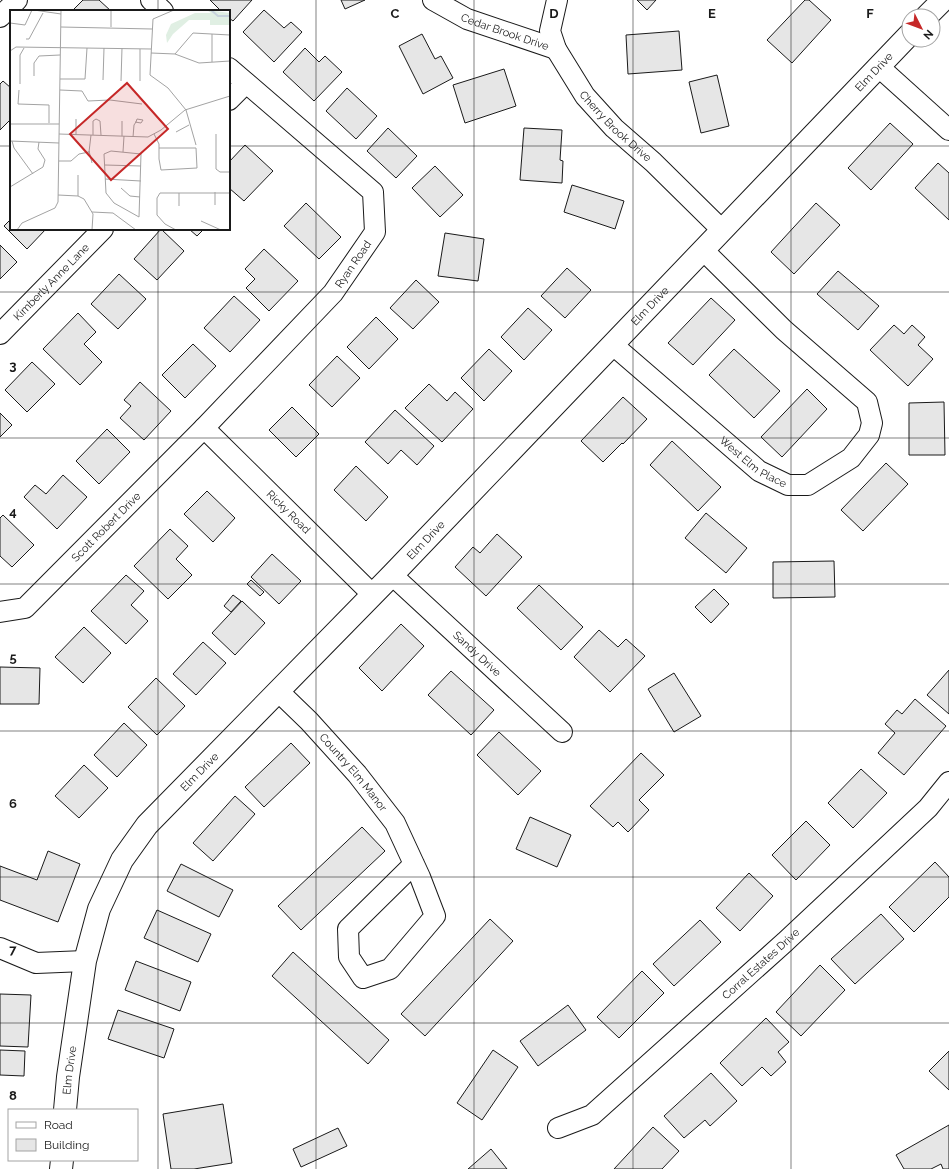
<svg xmlns="http://www.w3.org/2000/svg" width="949" height="1169" viewBox="0 0 949 1169" font-family="Raleway,sans-serif">
<rect width="100%" height="100%" fill="#fff"/>
<!-- building -->
<g fill="#e6e6e6" stroke="#1a1a1a">
<path d="M83,0H99L111,11H72Z"/>
<path d="M210,0H252L233,21L229,18V11H221Z"/>
<path d="M341,0H365L345,9Z"/>
<path d="M637,0H656L647,10Z"/>
<path d="M805,0H809L831,20L792,63L767,40Z"/>
<path d="M264,10L284,28L291,22L302,32L274,62L243,32Z"/>
<path d="M679,31L682,70L628,74L626,35Z"/>
<path d="M422,34L435,59L441,56L453,78L423,94L399,46Z"/>
<path d="M305,48L319,62L325,56L342,72L314,101L283,72Z"/>
<path d="M504,69L516,106L465,123L453,85Z"/>
<path d="M717,75L729,126L701,133L689,82Z"/>
<path d="M3,81L11,88V119L0,130V84Z"/>
<path d="M347,88L377,116L356,139L326,111Z"/>
<path d="M890,123L913,144L871,190L848,168Z"/>
<path d="M388,128L417,156L396,178L367,151Z"/>
<path d="M524,128L562,130L560,160L563,161L562,183L520,180Z"/>
<path d="M245,145L273,171L244,201L229,188V162Z"/>
<path d="M938,163L949,173V220L915,188Z"/>
<path d="M435,166L463,195L440,217L412,188Z"/>
<path d="M572,185L624,201L615,229L564,212Z"/>
<path d="M306,203L341,237L319,259L284,226Z"/>
<path d="M816,203L840,225L794,274L771,252Z"/>
<path d="M11,219V229H46L27,249L4,226Z"/>
<path d="M161,229L184,251L157,280L134,259Z"/>
<path d="M189,229H204L197,236Z"/>
<path d="M445,233L484,239L478,281L438,276Z"/>
<path d="M0,245L17,262L0,279Z"/>
<path d="M264,249L298,281L269,311L246,288L255,279L245,269Z"/>
<path d="M567,268L591,290L565,318L541,296Z"/>
<path d="M838,271L879,306L858,330L817,294Z"/>
<path d="M119,274L146,299L118,329L91,304Z"/>
<path d="M416,280L439,302L413,329L390,308Z"/>
<path d="M234,296L260,320L230,352L204,328Z"/>
<path d="M711,298L735,320L693,365L668,343Z"/>
<path d="M528,308L552,330L524,360L501,337Z"/>
<path d="M78,313L96,332L84,344L102,362L80,385L43,349Z"/>
<path d="M376,317L398,339L369,369L347,347Z"/>
<path d="M894,325L904,334L912,325L925,337L918,345L933,359L908,386L870,350Z"/>
<path d="M193,344L216,366L185,398L162,375Z"/>
<path d="M489,349L512,371L484,401L461,378Z"/>
<path d="M734,349L780,391L754,418L709,375Z"/>
<path d="M337,356L360,378L332,407L309,385Z"/>
<path d="M32,362L55,384L27,412L5,390Z"/>
<path d="M140,382L171,411L144,440L120,418L131,406L124,400Z"/>
<path d="M429,384L447,401L455,392L473,409L442,442L405,408Z"/>
<path d="M807,389L827,409L782,457L761,437Z"/>
<path d="M623,397L647,419L623,444L622,443L603,462L581,441Z"/>
<path d="M944,402L945,455H909V403Z"/>
<path d="M292,407L319,434L296,457L269,430Z"/>
<path d="M395,410L434,446L417,465L401,450L388,464L365,442Z"/>
<path d="M0,413L12,425L0,437Z"/>
<path d="M107,429L130,452L99,484L76,461Z"/>
<path d="M672,441L721,487L698,511L650,465Z"/>
<path d="M886,463L908,484L863,531L841,510Z"/>
<path d="M356,466L388,497L366,521L334,490Z"/>
<path d="M63,475L87,497L57,529L24,497L35,485L46,494Z"/>
<path d="M207,491L235,518L213,542L184,514Z"/>
<path d="M706,513L747,548L726,573L685,538Z"/>
<path d="M3,515L34,545L12,567L0,556V518Z"/>
<path d="M170,529L188,546L176,559L192,575L168,599L134,566Z"/>
<path d="M497,534L522,557L486,596L455,567L473,547L480,553Z"/>
<path d="M272,554L301,581L279,604L251,577Z"/>
<path d="M834,561L835,597L773,598V562Z"/>
<path d="M126,575L144,591L131,605L148,621L126,644L91,611Z"/>
<path d="M251,580L264,592L260,596L247,584Z"/>
<path d="M539,585L583,627L561,650L517,608Z"/>
<path d="M714,589L729,604L711,623L695,607Z"/>
<path d="M233,595L241,601L231,612L224,606Z"/>
<path d="M242,601L265,623L235,655L212,633Z"/>
<path d="M401,624L424,646L382,691L359,668Z"/>
<path d="M84,627L111,653L83,683L55,657Z"/>
<path d="M599,630L618,647L626,639L645,656L610,692L574,657Z"/>
<path d="M203,642L226,663L196,695L173,674Z"/>
<path d="M0,667L40,668L39,704H0Z"/>
<path d="M949,670V714L927,695Z"/>
<path d="M451,671L494,710L471,735L428,695Z"/>
<path d="M674,673L701,716L674,732L648,689Z"/>
<path d="M156,678L185,706L157,735L128,707Z"/>
<path d="M915,699L946,726L904,775L878,753L895,733L885,724L897,710L902,714Z"/>
<path d="M124,723L147,745L117,777L94,755Z"/>
<path d="M499,732L541,771L518,795L477,755Z"/>
<path d="M291,743L310,763L264,807L245,787Z"/>
<path d="M641,753L664,775L639,800L649,810L628,832L618,822L613,827L590,806Z"/>
<path d="M84,765L108,788L79,818L55,796Z"/>
<path d="M861,769L887,793L853,828L828,803Z"/>
<path d="M235,796L255,814L213,861L193,843Z"/>
<path d="M530,817L571,835L557,867L516,849Z"/>
<path d="M806,821L830,845L796,880L772,855Z"/>
<path d="M362,827L385,851L301,930L278,906Z"/>
<path d="M48,851L80,864L58,922L0,900V866L37,880Z"/>
<path d="M935,862L949,877V897L914,932L889,907Z"/>
<path d="M181,864L233,890L219,917L167,891Z"/>
<path d="M749,873L773,896L740,931L716,908Z"/>
<path d="M157,910L211,934L198,962L144,938Z"/>
<path d="M881,914L904,939L855,984L831,959Z"/>
<path d="M490,919L513,941L425,1036L401,1014Z"/>
<path d="M700,920L721,942L674,986L653,964Z"/>
<path d="M293,952L389,1040L368,1064L272,976Z"/>
<path d="M136,961L191,982L180,1011L125,990Z"/>
<path d="M820,965L845,990L801,1036L776,1012Z"/>
<path d="M642,971L664,993L619,1038L597,1017Z"/>
<path d="M0,994L31,995L28,1047L0,1046Z"/>
<path d="M568,1005L586,1030L538,1066L520,1041Z"/>
<path d="M118,1010L174,1029L164,1058L108,1039Z"/>
<path d="M766,1018L789,1042L778,1052L786,1062L771,1076L762,1067L742,1086L720,1063Z"/>
<path d="M0,1050L25,1051L24,1076L0,1075Z"/>
<path d="M493,1050L518,1067L482,1120L457,1103Z"/>
<path d="M949,1051V1090L929,1071Z"/>
<path d="M711,1073L737,1101L710,1126L705,1120L684,1138L664,1116Z"/>
<path d="M223,1104L232,1163L194,1169H171L163,1114Z"/>
<path d="M949,1125V1169H943L941,1164L931,1169H904L896,1155Z"/>
<path d="M653,1127L679,1151L662,1169H614Z"/>
<path d="M338,1128L347,1146L301,1167L293,1149Z"/>
<path d="M491,1149L507,1169H468Z"/>
</g>
<g fill="none" stroke-linecap="round" stroke-linejoin="round">
<!-- street casing -->
<g stroke="#1a1a1a" stroke-width="22">
<g id="street">
<path d="M151,0L163,11"/>
<path id="s1" d="M433,0L467,19L556,49"/>
<path id="s2" d="M557,0L550,31L556,49L585,96L614,128L653,162L722,230"/>
<path d="M0,17L17,0"/>
<path d="M879,67L949,130"/>
<path d="M229,100L246,83"/>
<path id="s3" d="M0,334L103,229"/>
<path id="s4" d="M613,345L759,471L788,485H808L851,458L869,435L872,423L867,402L784,330L703,250"/>
<path id="s5" d="M204,428L373,595"/>
<path id="s6" d="M392,575L562,732"/>
<path id="s7" d="M0,612L25,608L204,428L333,293L375,232L373,192L229,68"/>
<path id="s8" d="M278,691L309,721L357,774L395,823L420,877L435,916L390,969L363,978L349,957L348,929L414,864"/>
<path d="M0,948L36,963L85,961"/>
<path id="s9" d="M558,1128L592,1115L785,942L928,808L949,782"/>
</g>
</g>
<!-- secondary casing -->
<g stroke="#1a1a1a" stroke-width="24">
<g id="secondary">
<path d="M927,16L943,0"/>
<path id="s10" d="M65,1110L68,1077L85,961L99,909L122,860L147,825L392,575L909,35"/>
<path d="M61,1169L62,1160"/>
</g>
</g>
<!-- street -->
<use href="#street" stroke="#fff" stroke-width="20"/>
<!-- secondary -->
<use href="#secondary" stroke="#fff" stroke-width="22"/>
</g>
<!-- grid -->
<path fill="none" stroke="#1a1a1a" stroke-width="1" stroke-opacity="0.55" d="M158,0V11M316,0V1169M474,0V1169M633,0V1169M791,0V1169M0,146H11M229,146H949M158,229V1169M0,292H949M0,438H949M0,584H949M0,731H949M0,877H949M0,1023H949"/>
<g text-anchor="middle" stroke-width="3" stroke-linejoin="round" paint-order="stroke">
<!-- street labels -->
<g font-size="11" fill="#1a1a1a" stroke="#fff">
<text dy="4" stroke="none"><textPath href="#s1" startOffset="79">Cedar Brook Drive</textPath></text>
<text dy="4" stroke="none"><textPath href="#s10" startOffset="1348">Elm Drive</textPath></text>
<text dy="4" stroke="none"><textPath href="#s2" startOffset="149">Cherry Brook Drive</textPath></text>
<text dy="4" stroke="none"><textPath href="#s7" startOffset="501">Ryan Road</textPath></text>
<text dy="4" stroke="none"><textPath href="#s3" startOffset="73">Kimberly Anne Lane</textPath></text>
<text dy="4" stroke="none"><textPath href="#s10" startOffset="1024">Elm Drive</textPath></text>
<text dy="4" stroke="none"><textPath href="#s4" startOffset="183">West Elm Place</textPath></text>
<text dy="4" stroke="none"><textPath href="#s5" startOffset="119">Ricky Road</textPath></text>
<text dy="4" stroke="none"><textPath href="#s7" startOffset="140">Scott Robert Drive</textPath></text>
<text dy="4" stroke="none"><textPath href="#s10" startOffset="700">Elm Drive</textPath></text>
<text dy="4" stroke="none"><textPath href="#s6" startOffset="116">Sandy Drive</textPath></text>
<text dy="4" stroke="none"><textPath href="#s10" startOffset="376">Elm Drive</textPath></text>
<text dy="4" stroke="none"><textPath href="#s8" startOffset="111">Country Elm Manor</textPath></text>
<text dy="4" stroke="none"><textPath href="#s9" startOffset="263">Corral Estates Drive</textPath></text>
<text dy="4" stroke="none"><textPath href="#s10" startOffset="40">Elm Drive</textPath></text>
</g>
</g>
<!-- overview -->
<g transform="translate(10 10)">
<rect width="220" height="220" fill="#fff"/>
<path d="M197,0L220,3V15H200V10H179L163,24L157,33L156,25L161,14L185,3H201Z" fill="#e0efe3"/>
<path fill="none" stroke="#c6d2dc" stroke-width="2" d="M201,0L208,6H220"/>
<path fill="none" stroke="#a3a3a3" stroke-width="1" d="M24,0L51,4M101,0V17M102,0H143M164,0L143,9L140,65L158,78L176,100L186,135M0,13L15,15L22,0M51,17L142,19M202,24V52M16,29H19L33,3M0,41L6,37L141,39M141,43L165,44L189,53L220,51M165,44L183,23L220,25M24,66V53L29,46L50,45M50,69H75L77,38M93,70L94,38M111,71L112,38M130,71V39M10,74V45L14,38M50,80L72,81L78,91L100,90L132,94M8,94L39,95V113M8,94L9,80M0,114H49M166,122L179,115M49,124L138,127L151,120L175,100L220,86M144,124L149,134V149L151,160L187,158L186,138H149M206,124V159L210,162H220M66,125V109M83,125V111L86,109L90,111L91,125M112,126V111M123,127L124,115L126,112L127,109L133,110L131,113L125,112M0,131L49,133M2,131L4,138L23,164M79,141L82,153M101,141L131,144L129,207L104,193L96,183L94,144ZM113,142L114,126M49,151H61L69,144L79,142L81,125M95,155L131,156M95,169L131,171M0,177L33,157L35,150L28,139L29,132M111,178L120,186L130,187M169,183V196M48,185L68,186L74,189L83,204L82,220M68,186V165M205,195V182M82,202L103,203L126,220M191,211L211,220M7,220L12,213L45,198L48,192L51,0M166,220L155,214L147,205V188L150,183H220"/>
<path fill="#c62828" fill-opacity="0.15" stroke="#c62828" stroke-width="2" d="M117,73L158,119L101,170L60,124Z"/>
<rect width="220" height="220" fill="none" stroke="#1a1a1a" stroke-width="2"/>
</g>
<g font-size="13" text-anchor="middle" font-weight="bold" fill="#1a1a1a" stroke="#fff" stroke-width="3" stroke-linejoin="round" paint-order="stroke">
<text x="395" y="18">C</text>
<text x="554" y="18">D</text>
<text x="712" y="18">E</text>
<text x="870" y="18">F</text>
<text x="13" y="370">3</text>
<text x="13" y="516">4</text>
<text x="13" y="662">5</text>
<text x="13" y="808">6</text>
<text x="13" y="954">7</text>
<text x="13" y="1100">8</text>
</g>
<!-- legend -->
<rect x="8" y="1109" width="130" height="52" fill="#ffffff" stroke="#a3a3a3"/>
<rect x="16" y="1122" width="20" height="6" fill="#ffffff" stroke="#a3a3a3"/>
<text x="44" y="1129" font-size="12" fill="#1a1a1a">Road</text>
<rect x="16" y="1139" width="20" height="12" fill="#e6e6e6" stroke="#a3a3a3"/>
<text x="44" y="1149" font-size="12" fill="#1a1a1a">Building</text>
<!-- north arrow -->
<g transform="translate(921 28) rotate(132)"><circle r="19" fill="#ffffff" stroke="#a3a3a3"/>
<path d="M0-3L7 15L0 10L-7 15Z" fill="#c62828"/>
<text y="-6" font-size="11" font-weight="bold" text-anchor="middle" fill="#1a1a1a">N</text>
</g>
</svg>
